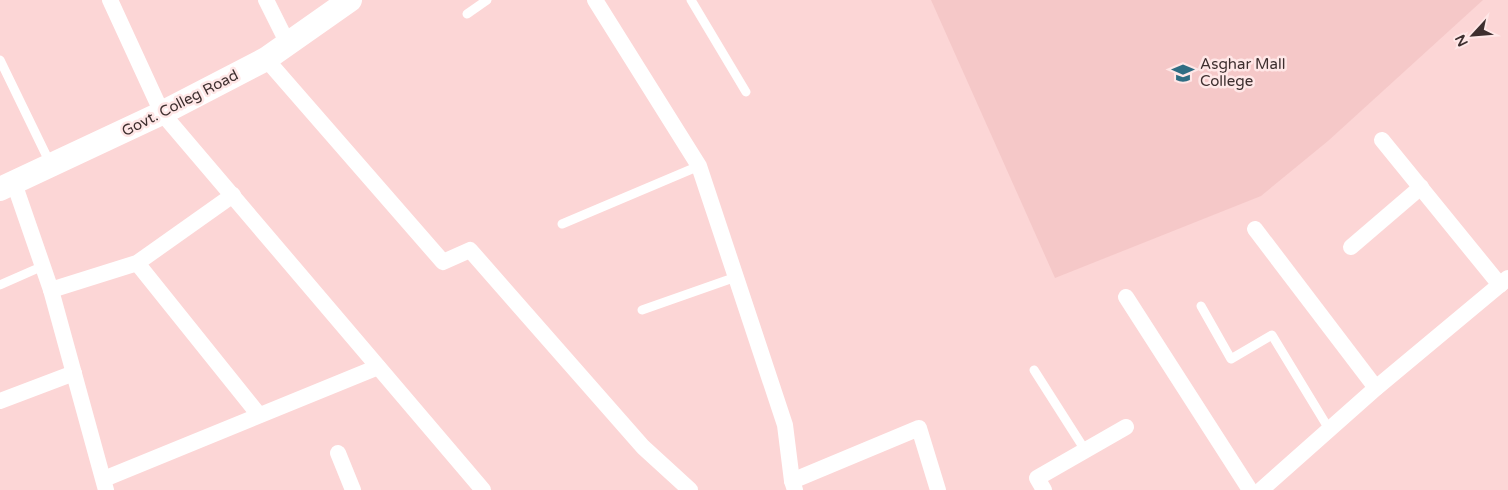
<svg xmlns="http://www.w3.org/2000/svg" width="1508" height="490" viewBox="0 0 1508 490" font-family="'Varela Round',sans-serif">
<rect width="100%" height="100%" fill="#fcd6d6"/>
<!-- built -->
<path fill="#f5c8c8" d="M931,0H1483L1328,141L1261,196L1055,278Z"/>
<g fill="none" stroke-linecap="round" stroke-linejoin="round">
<!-- lane -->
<g stroke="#fff" stroke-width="9">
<path d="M691,0L746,92"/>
<path d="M467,14L487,0"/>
<path d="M0,60L51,165"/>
<path d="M562,224L699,166"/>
<path d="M0,285L43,266"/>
<path d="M1201,306L1231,359L1272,335L1329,429"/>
<path d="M642,310L736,277"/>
<path d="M1034,370L1085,450"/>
</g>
<!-- street -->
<g stroke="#fff" stroke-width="16">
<path d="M110,0L162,113L483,490"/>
<path d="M266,0L288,44"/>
<path d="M595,0L699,166L785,425L792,481L795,490"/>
<path d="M266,59L443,262L470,250L643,447L690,490"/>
<path d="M1382,140L1500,285"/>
<path d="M14,183L51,290L106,490"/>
<path d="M1255,229L1376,388"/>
<path d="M1351,247L1421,187"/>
<path d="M137,263L259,415"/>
<path d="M51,290L137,263L233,195"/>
<path d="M1126,297L1250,490"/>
<path d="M0,401L74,373"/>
<path d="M338,453L353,490"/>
<path d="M104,479L378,367"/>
<path d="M792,481L919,428L938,490"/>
<path d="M1044,490L1037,478L1126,427"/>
<path d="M1261,490L1376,388L1508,278"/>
</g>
<!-- secondary -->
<path stroke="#fff" stroke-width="24" d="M0,189L162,113L266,59L350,0"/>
</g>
<!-- icons -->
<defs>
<g id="university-bare" transform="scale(1.725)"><path d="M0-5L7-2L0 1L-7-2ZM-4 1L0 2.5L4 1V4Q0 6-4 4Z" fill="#2f6d83" stroke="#ffe7e7" stroke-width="2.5" paint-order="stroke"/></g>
</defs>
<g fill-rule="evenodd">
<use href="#university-bare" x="1183" y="73"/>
</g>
<g text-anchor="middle" stroke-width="5" stroke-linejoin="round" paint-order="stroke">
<!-- poi labels -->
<g font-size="15" fill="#3e2f2f" stroke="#ffe7e7" text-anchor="start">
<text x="1200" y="69">Asghar Mall<tspan x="1200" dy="17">College</tspan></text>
</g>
<!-- street labels -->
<g font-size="15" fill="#3e2f2f" stroke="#ffe7e7">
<text transform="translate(180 103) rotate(-27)" y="5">Govt. Colleg Road</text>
</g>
</g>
<!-- north arrow -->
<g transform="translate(1473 35) rotate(244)" stroke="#ffe7e7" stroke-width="4" paint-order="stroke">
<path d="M0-4L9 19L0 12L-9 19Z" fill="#3e2f2f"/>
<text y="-8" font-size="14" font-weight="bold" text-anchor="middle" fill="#3e2f2f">N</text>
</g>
</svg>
